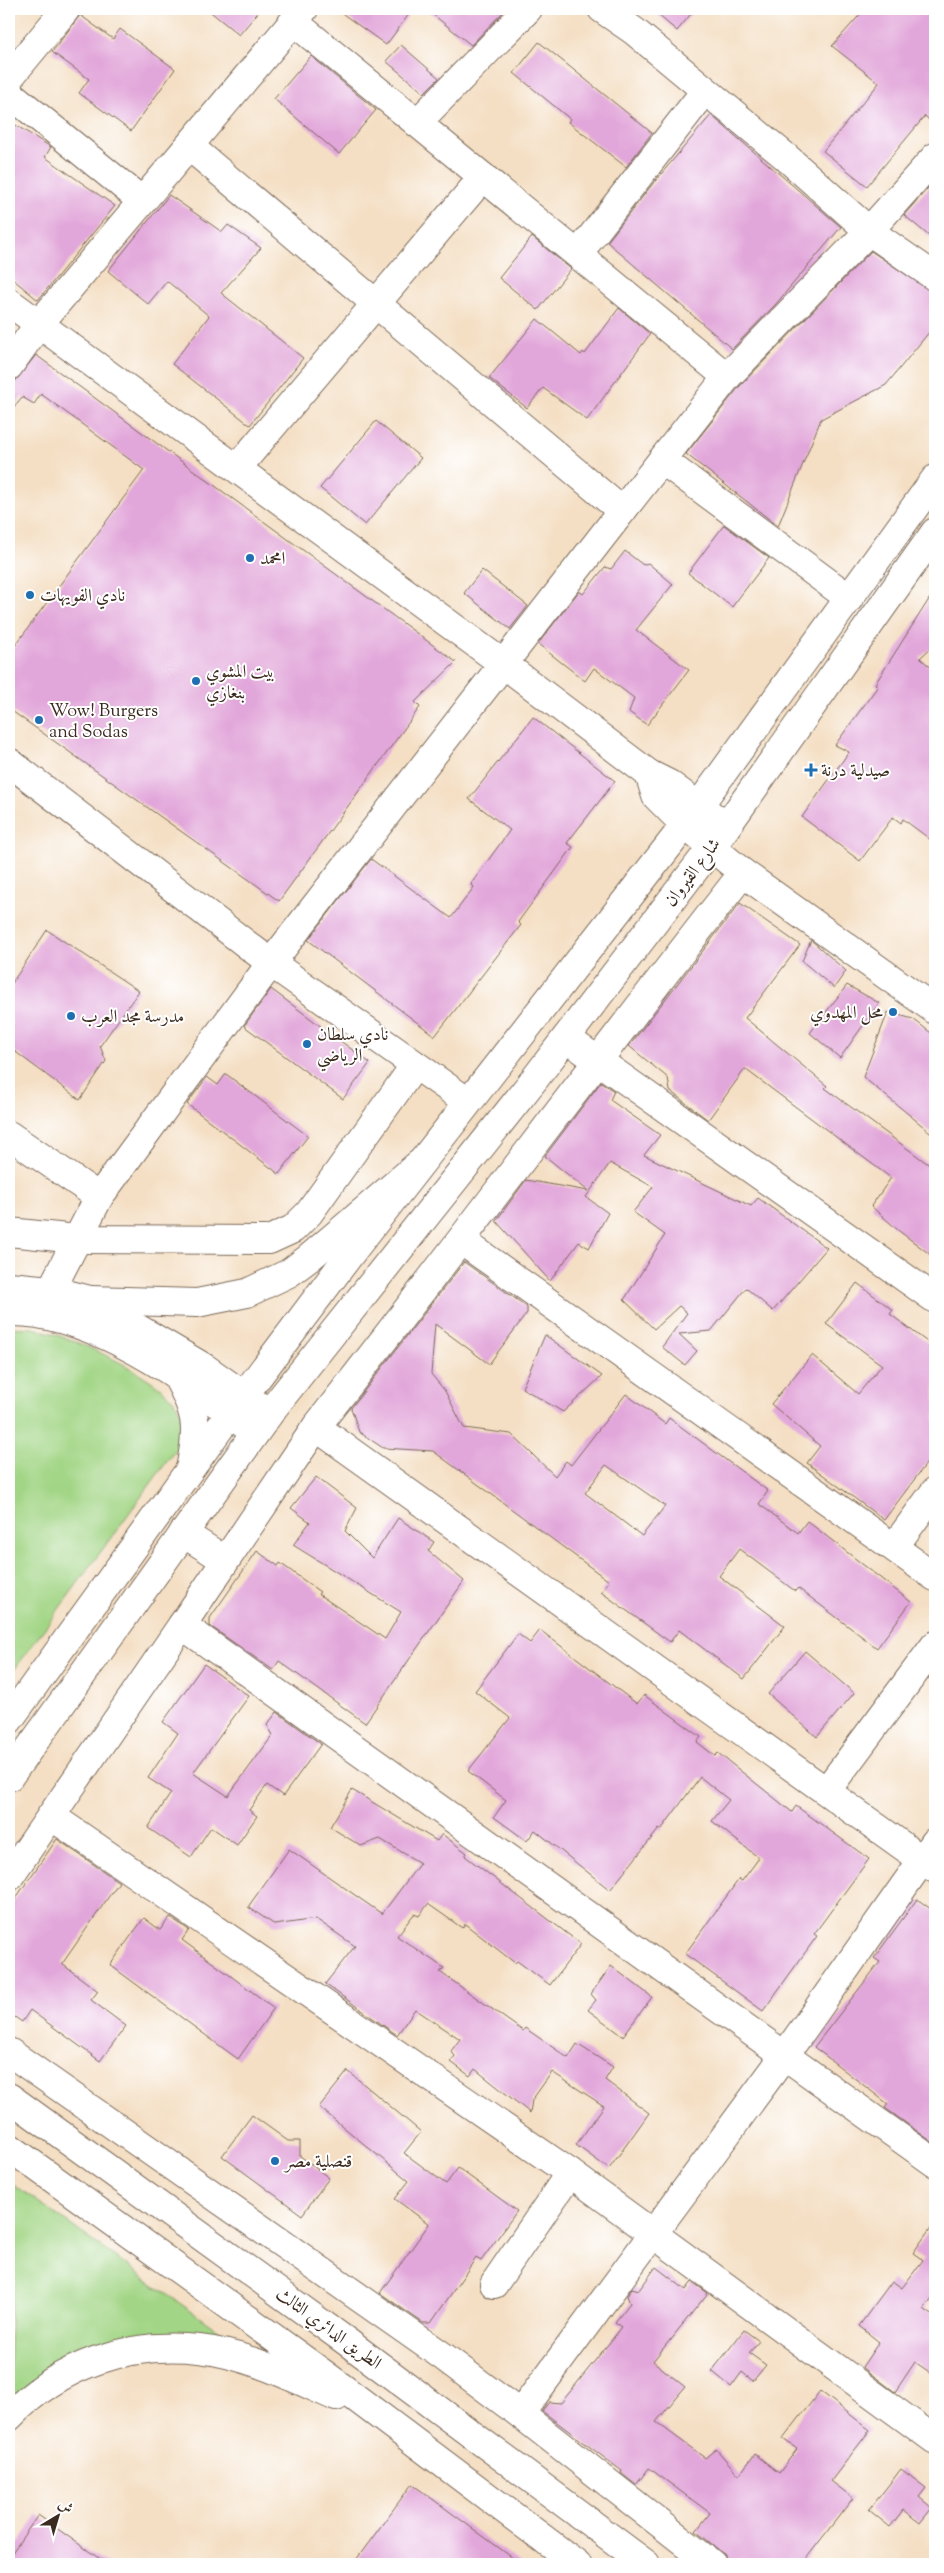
<svg xmlns="http://www.w3.org/2000/svg" width="944" height="2573" viewBox="0 0 944 2573" font-family="'Sorts Mill Goudy',Amiri,serif">
<rect width="100%" height="100%" fill="#fff"/>
<filter id="ink" filterUnits="userSpaceOnUse"><feTurbulence type="fractalNoise" baseFrequency=".02" numOctaves="2"/><feDisplacementMap in="SourceGraphic" scale="10" xChannelSelector="R" yChannelSelector="G"/><feConvolveMatrix kernelMatrix="1 2 1 2 8 2 1 2 1" color-interpolation-filters="sRGB"/></filter>
<filter id="wash" filterUnits="userSpaceOnUse"><feTurbulence type="fractalNoise" baseFrequency=".0096" numOctaves="4" result="noise"/><feDisplacementMap in="SourceGraphic" scale="20" xChannelSelector="R" yChannelSelector="G"/><feGaussianBlur stdDeviation="1.12" result="paint"/><feColorMatrix in="noise" values="0 0 0 0 0 0 0 0 0 0 0 0 0 0 0 0 0 1.4 0 .05"/><feComposite in="paint" operator="in"/></filter>
<g filter="url(#wash)">
<rect width="100%" height="100%" fill="#f4dfc4"/>
<!-- green -->
<g fill="#a2d585" stroke="#6e8052">
<path d="M9,1328C16,1328 25,1327 32,1328C66,1334 158,1375 176,1404C183,1415 182,1429 182,1441L9,1677Z"/>
<path d="M9,2181L244,2349L168,2339L9,2401L11,2279Z"/>
</g>
<g id="blocks">
<!-- building -->
<g fill="#e2a7da" fill-rule="evenodd">
<path d="M207,9H261L239,35Z"/>
<path d="M336,9H413L386,45Z"/>
<path d="M426,9H506L471,45Z"/>
<path d="M651,9H695L677,31Z"/>
<path d="M865,9H922L935,20V126L925,116L867,186L823,151L879,83L832,46Z"/>
<path d="M80,15L113,39L120,29L175,69L131,131L79,93L89,79L52,52Z"/>
<path d="M539,42L652,133L626,167L568,122L570,119L514,73Z"/>
<path d="M401,45L439,78L424,93L386,61Z"/>
<path d="M311,56L376,110L339,154L274,99Z"/>
<path d="M711,115L841,227L775,305L732,349L607,242L651,186Z"/>
<path d="M9,121L46,144L51,147L45,157L115,206L38,300L9,276Z"/>
<path d="M935,180V241L904,215Z"/>
<path d="M169,195L222,232L228,225L261,248L221,293L303,358L250,425L172,364L209,316L167,281L148,304L108,271Z"/>
<path d="M532,237L571,269L538,310L499,278Z"/>
<path d="M871,251L935,294V325L886,385L821,419L778,526L686,454L739,387Z"/>
<path d="M619,308L650,334L587,420L543,388L527,408L489,378L537,319L581,355L583,352L585,354Z"/>
<path d="M36,355L456,662L415,702L420,707L279,901L9,709V654L144,470L41,394L34,404L22,397L9,413V389Z"/>
<path d="M376,421L421,458L365,525L320,488Z"/>
<path d="M724,525L769,558L732,607L688,573Z"/>
<path d="M625,551L643,565L648,563L673,584L636,630L689,670L647,725L629,712L634,698L594,668L585,681L538,644L579,591L583,594L605,567L611,569Z"/>
<path d="M482,570L528,606L510,629L464,593Z"/>
<path d="M935,590V644L920,658L935,671V843L903,819L901,823L893,817L860,861L802,817L849,752L835,745L878,686L875,684Z"/>
<path d="M533,717L615,781L567,843L573,847L518,922L521,925L435,1036L308,940L371,859L451,918L474,887L471,884L510,830L469,799Z"/>
<path d="M740,903L800,945L745,1018L827,1086L825,1088L935,1169V1258L899,1231L871,1206L891,1178L745,1069L708,1120L670,1091L668,1078L629,1046Z"/>
<path d="M47,930L139,991L100,1046L106,1061L80,1100L9,1047V983H12Z"/>
<path d="M811,940L846,971L834,988L802,961Z"/>
<path d="M847,985L879,1003L840,1058L810,1033Z"/>
<path d="M271,989L370,1063L343,1099L244,1026Z"/>
<path d="M888,1012L913,1019L935,1036V1136L863,1077Z"/>
<path d="M226,1074L308,1136L279,1174L187,1104L207,1077L218,1085Z"/>
<path d="M601,1082L614,1091L610,1100L660,1135L644,1155L751,1206L758,1198L827,1248L773,1311L746,1288L711,1331L679,1334L697,1351L685,1365L662,1347L687,1313L679,1306L654,1329L624,1300L665,1235L633,1212L653,1187L610,1163L586,1197L608,1213L589,1248L579,1242L550,1281L496,1221L526,1180L588,1191L545,1156Z"/>
<path d="M464,1262L527,1307V1313L489,1364L435,1324L431,1374L445,1391L464,1428L511,1434L555,1476L566,1461L571,1465L626,1394L665,1424L669,1418L768,1491L759,1504L798,1533L807,1521L911,1602L877,1648L798,1588L795,1591L739,1549L719,1576L785,1626L744,1679L679,1630L670,1642L601,1592L609,1581L433,1451L383,1448L359,1432L351,1408ZM606,1465L665,1506L642,1536L585,1493Z"/>
<path d="M857,1283L893,1310L890,1314L935,1348V1452L884,1520L807,1463L820,1446L771,1404L812,1355L858,1394L882,1365L826,1324Z"/>
<path d="M545,1335L602,1376L563,1412L522,1388Z"/>
<path d="M316,1477L357,1508L345,1531L372,1558L398,1518L434,1542L428,1551L464,1581L365,1723L279,1661L273,1670L210,1626V1618L257,1551L278,1566L280,1563L320,1592L318,1594L385,1639L401,1612L293,1545L310,1522L291,1508Z"/>
<path d="M540,1630L637,1704L644,1695L701,1737L697,1742L715,1756L718,1753L792,1812L796,1806L869,1859L814,1934L817,1936L763,2011L685,1954L739,1879L742,1881L759,1858L712,1821L729,1800L700,1777L661,1830L659,1829L610,1890L535,1830L527,1841L494,1817L506,1800L468,1771L510,1718L475,1691L518,1634L530,1643Z"/>
<path d="M805,1651L854,1693L817,1737L768,1694Z"/>
<path d="M204,1664L249,1696L193,1773L228,1796L273,1735L267,1725L277,1712L321,1744L283,1796L267,1785L249,1810L257,1816L237,1845L211,1827L191,1857L148,1828L171,1793L148,1778L178,1733L163,1722Z"/>
<path d="M352,1790L437,1841L442,1834L467,1853L465,1856L581,1944L550,1985L517,1961L515,1963L465,1924L462,1928L428,1904L419,1916L414,1914L397,1936L444,1968L440,1972L523,2031L525,2028L568,2058L577,2044L613,2067L605,2080L649,2113L609,2169L576,2145L604,2106L552,2072L532,2100L530,2113L475,2069L470,2076L451,2062L455,2056L451,2051L460,2039L415,2009L397,2035L325,1984L355,1946L316,1919L275,1925L248,1907L289,1849L382,1914L420,1863L380,1839L361,1846L330,1827Z"/>
<path d="M57,1839L119,1882L62,1964L98,1991L91,2000L126,2026L100,2061L30,2010L22,2022L9,2013V1908Z"/>
<path d="M917,1899L935,1912V2144L885,2108L888,2104L814,2047L880,1962L874,1958Z"/>
<path d="M170,1917L189,1930L182,1940L274,2008L238,2059L110,1965L144,1918L160,1930Z"/>
<path d="M611,1966L652,1997L623,2036L588,2010L596,2000L591,1994Z"/>
<path d="M348,2071L421,2132L404,2153L446,2184L458,2168L517,2211L481,2261L476,2258L431,2323H423L380,2293L429,2224L395,2199L409,2181L319,2107Z"/>
<path d="M252,2115L288,2141H300V2156L329,2178L302,2215L222,2156Z"/>
<path d="M935,2222V2294L924,2309L935,2317V2376L915,2362L895,2392L862,2367L879,2342L859,2326L892,2281L902,2288L923,2260L913,2253Z"/>
<path d="M656,2267L686,2290L692,2282L708,2293L653,2361L685,2387L656,2422L705,2458L716,2449L739,2475L755,2454L779,2473L797,2449L783,2439L820,2391L870,2430L831,2481L853,2498L802,2564H727L725,2555L696,2531L710,2513L649,2468L636,2485L621,2473L622,2471L542,2411L549,2402L561,2403L622,2327L615,2322L630,2303L627,2296L632,2288L639,2290Z"/>
<path d="M744,2330L759,2341L749,2353L766,2365L753,2381L742,2372L731,2387L712,2371Z"/>
<path d="M901,2469L926,2488L919,2497L932,2508L920,2523L903,2510L890,2527L869,2510Z"/>
<path d="M412,2484L521,2564H353Z"/>
<path d="M38,2515L107,2564H9V2557Z"/>
</g>
</g>
</g>
<g filter="url(#ink)">
<use href="#blocks" fill-opacity="0" stroke="#7c6958" stroke-width="1"/>
<g fill="none" stroke-linecap="round" stroke-linejoin="round">
<!-- minor casing -->
<g stroke="#7c6958" stroke-width="30">
<g id="minor">
<path d="M602,9L634,31L786,157L869,231L935,277"/>
<path d="M294,22L727,377"/>
<path d="M9,78L66,9"/>
<path d="M9,93L142,201"/>
<path d="M417,123L528,9"/>
<path d="M189,146L622,511"/>
<path d="M578,254L705,91"/>
<path d="M9,302L505,665L649,774L669,784L726,826"/>
<path d="M9,366L39,324L304,9"/>
<path d="M662,460L849,598"/>
<path d="M237,468L483,177"/>
<path d="M9,762L271,963L468,1102"/>
<path d="M649,774L656,796L685,825L743,873L935,1010"/>
<path d="M743,873C599,1056 460,1244 316,1427L935,1869"/>
<path d="M566,1038L935,1299"/>
<path d="M9,1135L99,1197"/>
<path d="M9,1232L77,1239L269,1240L293,1229L309,1213L415,1065"/>
<path d="M462,1241L935,1577"/>
<path d="M51,1290L99,1197L271,963L622,511L727,377L869,231L935,157"/>
<path d="M316,1427L182,1625L935,2163"/>
<path d="M183,1533L225,1560"/>
<path d="M894,1547L935,1491"/>
<path d="M182,1625L51,1816L570,2173L935,2440"/>
<path d="M827,1790L935,1645"/>
<path d="M9,1877L51,1816"/>
<path d="M9,2052L444,2357L520,2414L712,2564"/>
<path d="M494,2284L570,2173"/>
<path d="M520,2414L785,2055L935,1842"/>
</g>
</g>
<!-- major casing -->
<g stroke="#7c6958" stroke-width="30">
<g id="major">
<path d="M9,1720L230,1414L354,1249L685,825L935,479"/>
<path d="M9,1777L274,1407L533,1081L712,847L935,532"/>
</g>
</g>
<!-- highway casing -->
<g stroke="#7c6958" stroke-width="30">
<g id="highway">
<path d="M9,1286L51,1290L90,1300L205,1368L269,1413"/>
<path d="M90,1300L197,1303L247,1293L289,1273L309,1258L419,1164"/>
<path d="M9,1312C91,1310 193,1383 255,1433"/>
<path d="M176,1375C197,1413 199,1427 190,1469"/>
<path d="M9,2097L350,2344L646,2564"/>
<path d="M9,2147L328,2377L577,2564"/>
<path d="M9,2417C59,2365 128,2341 199,2349C247,2354 293,2378 336,2397"/>
</g>
</g>
<!-- minor -->
<use href="#minor" stroke="#fff" stroke-width="28"/>
<!-- major -->
<use href="#major" stroke="#fff" stroke-width="28"/>
<!-- highway -->
<use href="#highway" stroke="#fff" stroke-width="28"/>
</g>
</g>
<!-- markers -->
<g fill="#1f6fb2" stroke="#fff" stroke-width="2">
<circle cx="250" cy="558" r="5"/>
<circle cx="30" cy="595" r="5"/>
<circle cx="196" cy="681" r="5"/>
<circle cx="39" cy="720" r="5"/>
<path d="M808.5 762.5h5v5h5v5h-5v5h-5v-5h-5v-5h5z"/>
<circle cx="893" cy="1012" r="5"/>
<circle cx="71" cy="1016" r="5"/>
<circle cx="307" cy="1044" r="5"/>
<circle cx="275" cy="2161" r="5"/>
</g>
<g text-anchor="middle" stroke-width="4" stroke-linejoin="round" paint-order="stroke">
<!-- poi labels -->
<g font-size="18" fill="#3b2a1e" stroke="#fff" text-anchor="start">
<text x="260" y="564">امحمد</text>
<text x="40" y="601">نادي الفويهات</text>
<text x="206" y="677">بيت المشوي<tspan x="206" dy="21">بنغازي</tspan></text>
<text x="49" y="716">Wow! Burgers<tspan x="49" dy="21">and Sodas</tspan></text>
<text x="821" y="776">صيدلية درنة</text>
<text x="883" y="1018" text-anchor="end">محل المهدوي</text>
<text x="81" y="1022">مدرسة مجد العرب</text>
<text x="317" y="1040">نادي سلطان<tspan x="317" dy="21">الرياضي</tspan></text>
<text x="285" y="2167">قنصلية مصر</text>
</g>
<!-- street labels -->
<g font-size="18" fill="#3b2a1e" stroke="#fff">
<text transform="translate(692 872) rotate(-53)" y="6">شارع القيروان</text>
<text transform="translate(329 2328) rotate(36)" y="6">الطريق الدائري الثالث</text>
</g>
</g>
<!-- margin -->
<rect width="944" height="2573" fill="none" stroke="#fff" stroke-width="30"/>
<!-- north arrow -->
<g transform="translate(58 2516) rotate(38)" stroke="#ffffff" stroke-width="4" paint-order="stroke">
<path d="M0-4L9 19L0 12L-9 19Z" fill="#3b2a1e"/>
<text y="-8" font-size="14" font-weight="bold" text-anchor="middle" fill="#3b2a1e">ش</text>
</g>
</svg>
